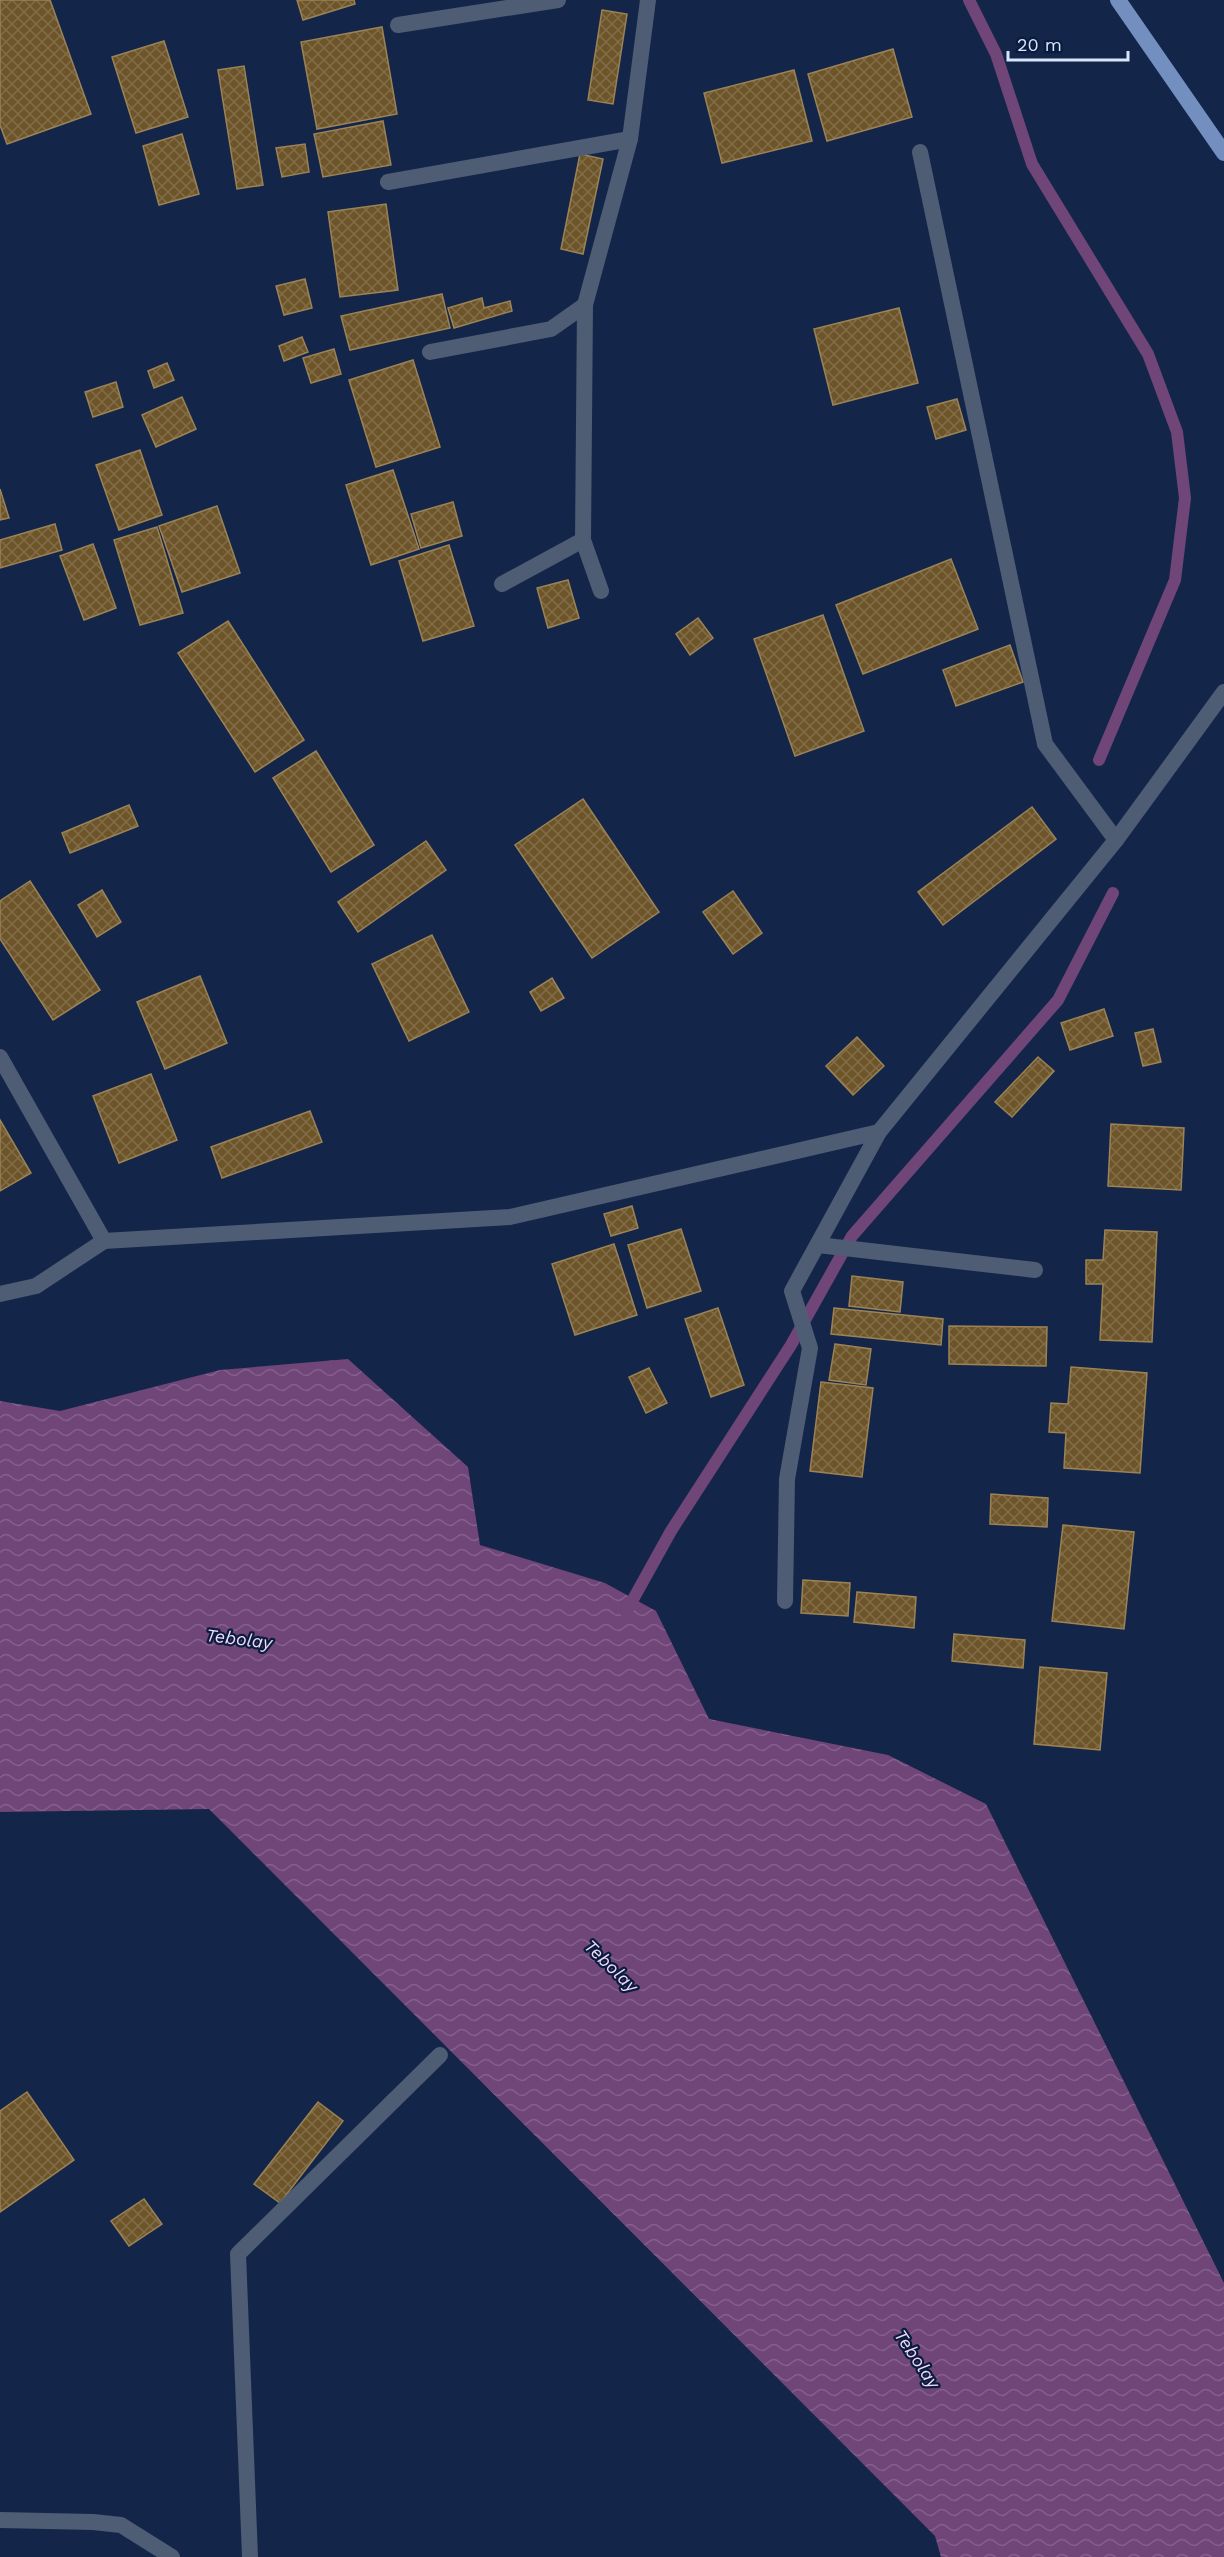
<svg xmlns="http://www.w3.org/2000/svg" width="1224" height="2557" viewBox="0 0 1224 2557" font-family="'Work Sans',sans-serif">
<defs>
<pattern id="water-waves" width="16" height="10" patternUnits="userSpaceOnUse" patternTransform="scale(1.5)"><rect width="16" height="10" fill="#704578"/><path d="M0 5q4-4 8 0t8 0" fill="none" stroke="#84608c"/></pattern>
<pattern id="building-cross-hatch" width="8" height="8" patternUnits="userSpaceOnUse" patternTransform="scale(1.5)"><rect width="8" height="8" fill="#6d5529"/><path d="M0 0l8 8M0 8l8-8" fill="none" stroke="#816d49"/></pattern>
</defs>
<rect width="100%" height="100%" fill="#132649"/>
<!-- water -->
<path fill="url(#water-waves)" d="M348,1359L468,1467L480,1545L605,1583L656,1611L709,1719L888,1755L986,1804L1224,2283V2557H941L935,2536L209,1809L0,1812V1401L60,1411L220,1370Z"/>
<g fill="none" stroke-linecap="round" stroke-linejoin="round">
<!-- stream -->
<g stroke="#704578" stroke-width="12">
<path d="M969,0L996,54L1032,164L1148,354L1177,432L1185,498L1175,580L1099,760"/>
<path d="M626,1612L671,1531L791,1345L852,1236L1058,1000L1113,893"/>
</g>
</g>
<!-- building -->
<g fill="url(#building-cross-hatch)" stroke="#9c8356" stroke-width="1.5">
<path d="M0,0H50L91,114L7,144L0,125Z"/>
<path d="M297,0H354L355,4L303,20Z"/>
<path d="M602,10L627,14L613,104L588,100Z"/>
<path d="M382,27L397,114L317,129L301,42Z"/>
<path d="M164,41L188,117L136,133L112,57Z"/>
<path d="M893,49L912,117L827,141L808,74Z"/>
<path d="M244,66L263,185L237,189L218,70Z"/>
<path d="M794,70L812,141L722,163L704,93Z"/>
<path d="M383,121L391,165L323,177L314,134Z"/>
<path d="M182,134L199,194L159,205L143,146Z"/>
<path d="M305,144L309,172L282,177L276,148Z"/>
<path d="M580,154L603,159L583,254L561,249Z"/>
<path d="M386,204L398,290L340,297L328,212Z"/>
<path d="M305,279L312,308L284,315L276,286Z"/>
<path d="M442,294L450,328L350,350L341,316Z"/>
<path d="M482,298L484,308L510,301L512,311L454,328L448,308Z"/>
<path d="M899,308L918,383L833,405L814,329Z"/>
<path d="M302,337L308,352L284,361L279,346Z"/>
<path d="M334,349L341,374L311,383L303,358Z"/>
<path d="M413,360L440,447L376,467L349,380Z"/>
<path d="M167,363L174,380L154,388L148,371Z"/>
<path d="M116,382L123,407L93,417L85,392Z"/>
<path d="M182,397L196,429L156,447L142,415Z"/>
<path d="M957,399L966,430L936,439L927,407Z"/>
<path d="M140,450L162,515L119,530L96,465Z"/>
<path d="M393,470L419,549L371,565L346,485Z"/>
<path d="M0,489L9,518L0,520Z"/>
<path d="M453,502L462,536L421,548L411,514Z"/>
<path d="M217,506L240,573L182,592L159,526Z"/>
<path d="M55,524L62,550L0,568V540Z"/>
<path d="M157,527L183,613L140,625L114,540Z"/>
<path d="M93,544L116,608L84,620L60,556Z"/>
<path d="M449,545L474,626L423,641L399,561Z"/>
<path d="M951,559L978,629L863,674L836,605Z"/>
<path d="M568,580L579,618L548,628L537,588Z"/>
<path d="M823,615L864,731L795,756L754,639Z"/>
<path d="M698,618L713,638L690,655L676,634Z"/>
<path d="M228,621L304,740L255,772L178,653Z"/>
<path d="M1010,645L1023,682L956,706L943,670Z"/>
<path d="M316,751L374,845L331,872L273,778Z"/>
<path d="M583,799L659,912L592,958L515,845Z"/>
<path d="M129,805L138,826L70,853L62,833Z"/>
<path d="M1032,807L1056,839L943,925L918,892Z"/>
<path d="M426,841L446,870L358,932L338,902Z"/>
<path d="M30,881L100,990L53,1020L0,939V901Z"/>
<path d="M102,890L121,922L97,937L78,905Z"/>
<path d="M733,891L762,933L733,954L703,912Z"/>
<path d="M432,935L469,1012L409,1041L372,964Z"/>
<path d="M200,976L227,1043L165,1069L137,1002Z"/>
<path d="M552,978L564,998L541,1011L530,992Z"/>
<path d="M1104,1009L1113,1036L1070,1050L1061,1023Z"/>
<path d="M1153,1029L1161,1062L1143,1066L1135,1033Z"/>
<path d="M857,1037L884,1066L853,1095L826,1066Z"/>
<path d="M1038,1057L1054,1071L1012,1117L995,1102Z"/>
<path d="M151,1074L177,1140L119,1163L93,1096Z"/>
<path d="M310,1111L322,1142L222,1178L211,1147Z"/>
<path d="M0,1120L31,1173L0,1191Z"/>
<path d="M1111,1124L1184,1128L1181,1190L1108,1186Z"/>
<path d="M632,1206L638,1228L611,1236L604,1214Z"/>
<path d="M681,1229L701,1291L647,1308L628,1245Z"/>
<path d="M1105,1230L1157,1232L1152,1342L1100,1340L1103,1284H1086V1260H1103Z"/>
<path d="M614,1244L637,1315L575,1335L552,1264Z"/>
<path d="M852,1276L903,1282L900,1312L849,1306Z"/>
<path d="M718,1308L744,1385L711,1397L685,1319Z"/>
<path d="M834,1308L943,1319L941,1345L831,1334Z"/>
<path d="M949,1326L1047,1327L1046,1366L949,1364Z"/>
<path d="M835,1344L871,1349L866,1385L829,1380Z"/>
<path d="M1071,1367L1147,1373L1140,1473L1064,1468L1066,1433L1049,1432L1051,1403L1068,1404Z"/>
<path d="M649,1368L667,1403L646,1413L629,1377Z"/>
<path d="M821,1382L873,1388L862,1477L810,1471Z"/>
<path d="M991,1494L1048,1498L1047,1527L990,1524Z"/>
<path d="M1063,1525L1134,1532L1124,1629L1052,1621Z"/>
<path d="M803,1580L850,1583L848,1616L801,1613Z"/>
<path d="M857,1592L916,1597L914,1628L854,1622Z"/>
<path d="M954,1634L1025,1640L1023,1668L952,1661Z"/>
<path d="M1040,1667L1107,1673L1100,1750L1034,1744Z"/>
<path d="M27,2092L74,2160L0,2212V2111Z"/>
<path d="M318,2102L343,2121L280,2203L254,2184Z"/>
<path d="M144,2199L162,2224L129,2246L111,2221Z"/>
</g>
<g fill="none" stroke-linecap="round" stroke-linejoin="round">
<!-- service -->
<g stroke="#4e5c74" stroke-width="16">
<path d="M398,25L558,0"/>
<path d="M920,152L1045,744L1116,840"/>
<path d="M388,182L630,139"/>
<path d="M430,352L551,329L585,305"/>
<path d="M502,584L583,540"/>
<path d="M818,1245L1035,1270"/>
<path d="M785,1601L787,1479L810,1348L792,1291L879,1132"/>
</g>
<!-- minor -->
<g stroke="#4e5c74" stroke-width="16">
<path d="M601,591L583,540L585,305L630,139L648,0"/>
<path d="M0,1057L104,1241L510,1217L879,1132L1116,840L1224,692"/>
<path d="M0,1294L36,1286L104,1241"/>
<path d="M0,2520L93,2522L121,2525L172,2557"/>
<path d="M250,2557L238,2254L440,2055"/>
</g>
<!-- primary -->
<path stroke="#728fc0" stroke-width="16" d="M1118,0L1224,153"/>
</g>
<g text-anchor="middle" stroke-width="4.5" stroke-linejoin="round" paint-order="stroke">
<!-- water labels -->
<g font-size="18" font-style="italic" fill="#f3d9f8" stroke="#0a1c3e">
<text transform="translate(239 1639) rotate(7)" y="6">Tebolay</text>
<text transform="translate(611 1966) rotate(44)" y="6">Tebolay</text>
<text transform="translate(917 2359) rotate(56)" y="6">Tebolay</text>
</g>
</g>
<!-- scale -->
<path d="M1008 51v9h120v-9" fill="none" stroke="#d8e5fc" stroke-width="3"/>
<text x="1017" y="51" font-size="18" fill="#d8e5fc" stroke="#0a1c3e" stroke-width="4.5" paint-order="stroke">20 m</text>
</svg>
